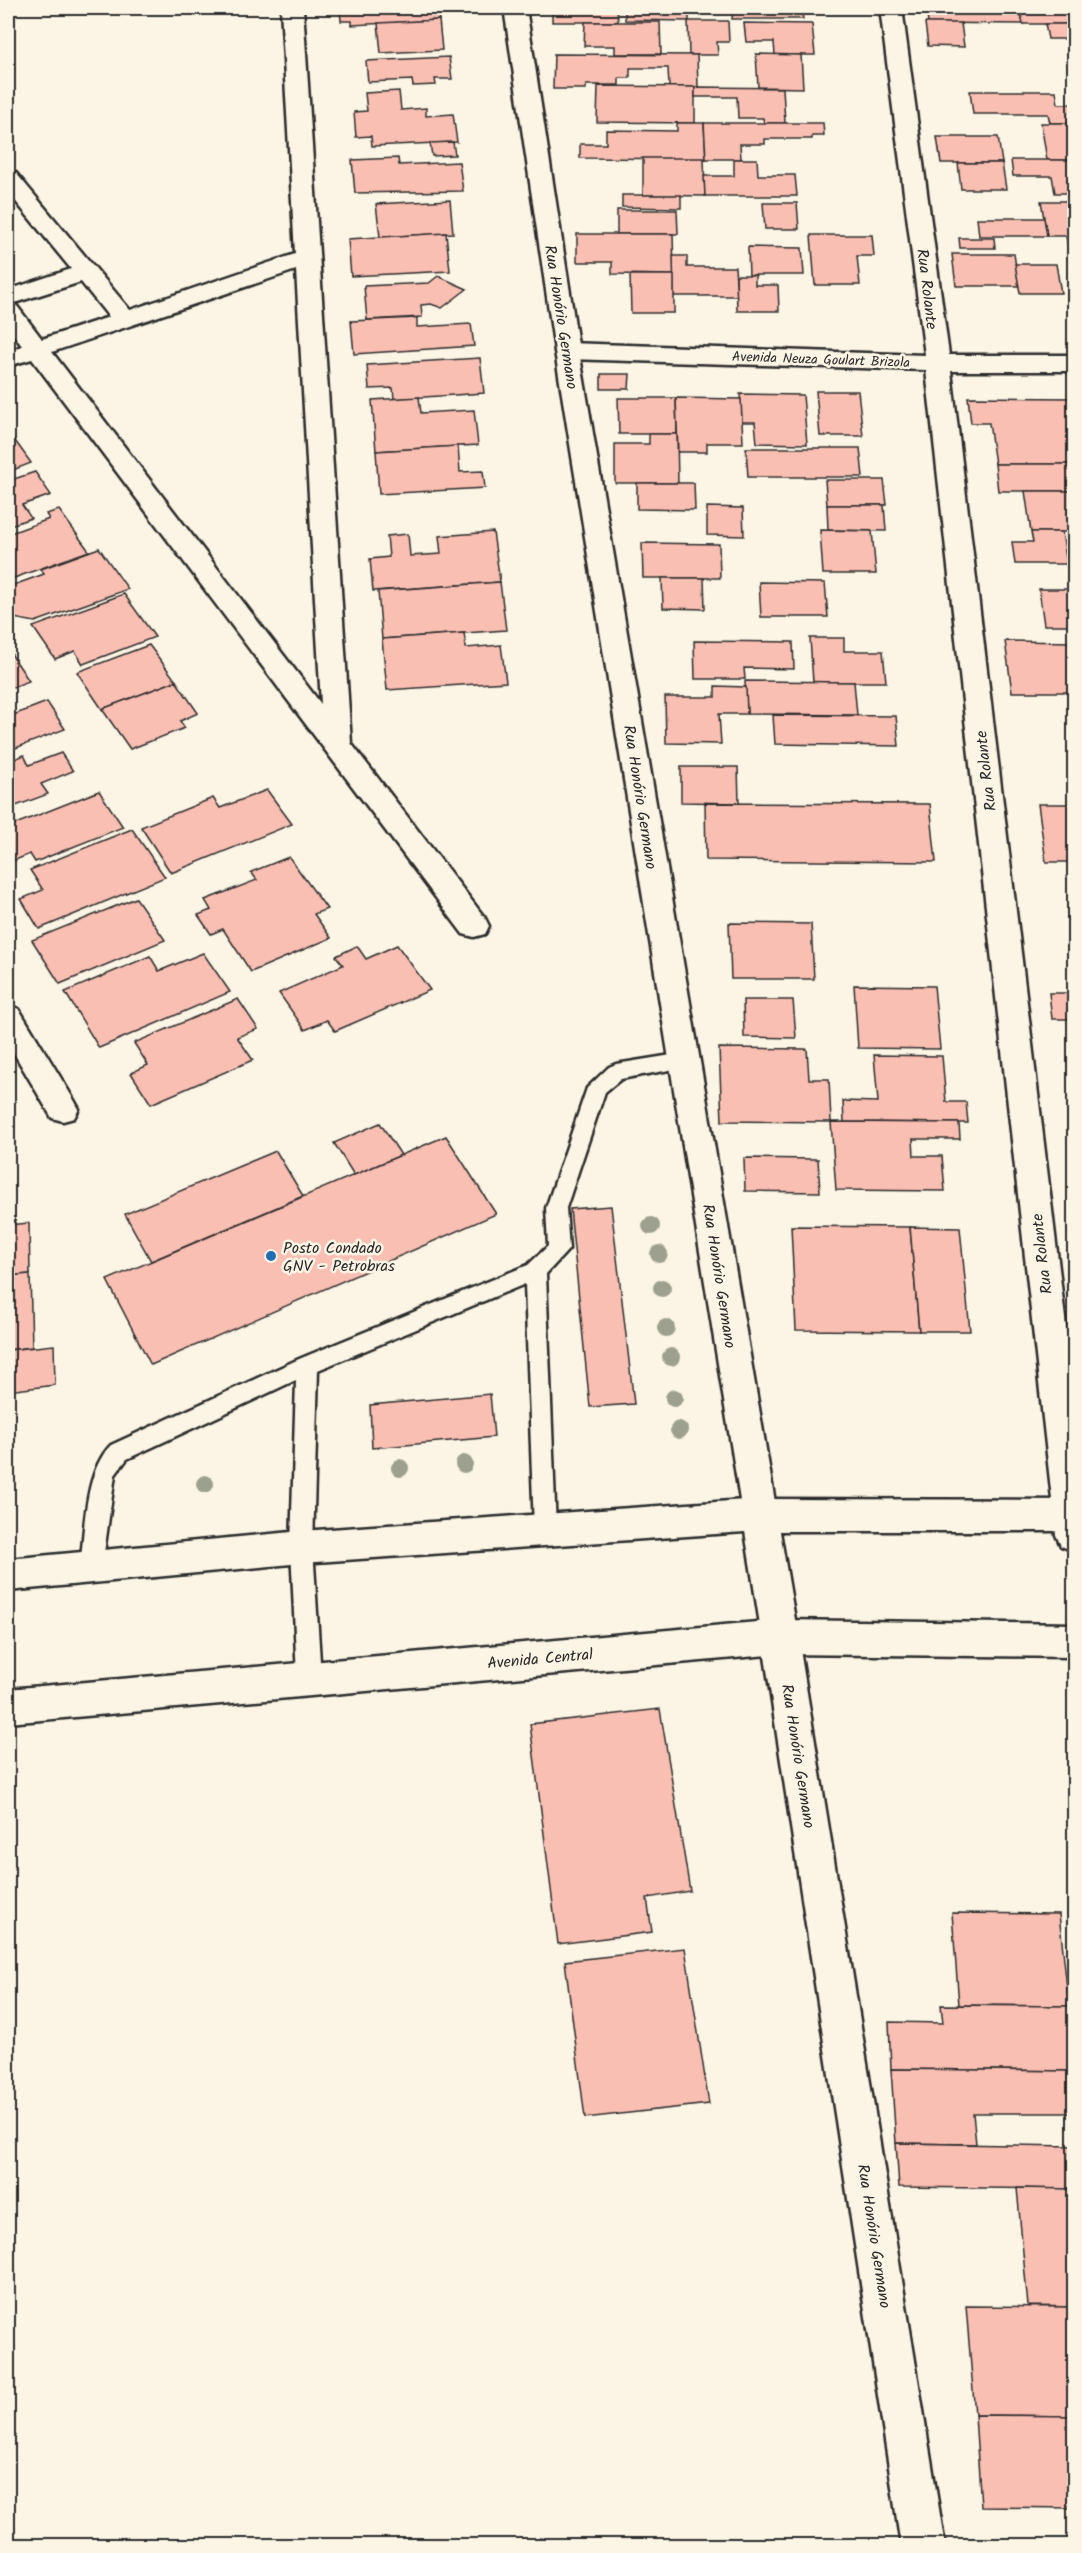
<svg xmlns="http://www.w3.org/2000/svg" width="1082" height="2553" viewBox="0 0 1082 2553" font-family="Kalam,sans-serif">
<rect width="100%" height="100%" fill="#fcf5e5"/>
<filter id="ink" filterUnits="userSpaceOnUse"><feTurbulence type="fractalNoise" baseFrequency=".0167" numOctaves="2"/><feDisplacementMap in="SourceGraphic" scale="12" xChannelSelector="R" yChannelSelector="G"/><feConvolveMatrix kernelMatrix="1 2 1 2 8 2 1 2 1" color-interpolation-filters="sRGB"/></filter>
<g filter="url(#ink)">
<!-- building -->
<g fill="#fabfb3" stroke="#2b2b2b" stroke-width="1.5">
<path d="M340,8H437L439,20L352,25V21H341Z"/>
<path d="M552,8H617L618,22H552Z"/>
<path d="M625,8H689V21L625,20Z"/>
<path d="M733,8H801L803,19H732Z"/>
<path d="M926,8H1020L1023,24L928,23Z"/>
<path d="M1020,8H1069L1072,24H1023Z"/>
<path d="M439,20L442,50L381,53L378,23Z"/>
<path d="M688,21H728L729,42H717L718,55H689Z"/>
<path d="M585,22H660L661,54H615V46H584Z"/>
<path d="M744,23L812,24L815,55H775L774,42H746Z"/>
<path d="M925,23H961L964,47L928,46Z"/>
<path d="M1045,24H1070L1073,39H1048Z"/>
<path d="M554,54L697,55L698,87H669L668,68H630V78H619V85H586V89H553Z"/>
<path d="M756,54L801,55L803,88L758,87Z"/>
<path d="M449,57L452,79H435L436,85L413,86L412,80L368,82L366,61Z"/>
<path d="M598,86L695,87V123L597,122Z"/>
<path d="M695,87L783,88L785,123H764L763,118H738L737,97H695Z"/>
<path d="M399,91L401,110L426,108V116L453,114L457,142L372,146L371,136L356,137L354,112L367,111L365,93Z"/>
<path d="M970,91H1056L1058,104H1074V123H1050L1048,114H973Z"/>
<path d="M677,123H704L706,159L580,158V144H606V130L677,131Z"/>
<path d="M704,123H823L824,136H812V139H765V144H740L741,159H706Z"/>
<path d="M1041,123H1074V160H1047Z"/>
<path d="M937,137H998L1002,163H941Z"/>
<path d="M453,142L455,155L432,156L430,143Z"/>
<path d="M398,158L399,165L459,162L463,191L355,193L352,160Z"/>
<path d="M643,158H704L705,196L643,195Z"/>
<path d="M734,159H757L758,175H795L797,196H705L704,176H734Z"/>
<path d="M1011,160H1074V193H1055L1052,176H1013Z"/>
<path d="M958,163H1002L1006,189H961Z"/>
<path d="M622,195H681V208L622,207Z"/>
<path d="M450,200L453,233L380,237L376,204Z"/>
<path d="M1041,201H1074V236H1047Z"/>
<path d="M763,203H797L799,229H765Z"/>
<path d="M617,210H677L678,234H617Z"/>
<path d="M977,218H1044L1047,236H979Z"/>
<path d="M446,233L450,271L351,276L348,239Z"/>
<path d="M577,234H673L674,275L612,274V262H577Z"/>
<path d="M811,235H872L874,256H857L860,285H815Z"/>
<path d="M1066,236H1074V253H1069Z"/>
<path d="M959,238H994L995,248H960Z"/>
<path d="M748,247L802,248L804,275H749Z"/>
<path d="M952,254H1014L1019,286H956Z"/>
<path d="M673,256H687V267H735L737,296H674Z"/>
<path d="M1015,264H1056L1061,293H1020Z"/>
<path d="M630,275H674V313H631Z"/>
<path d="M736,275H755V285H778L779,311H737Z"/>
<path d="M438,276L467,289L442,308L431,304L421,305L422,317L367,320L364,286L429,283Z"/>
<path d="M417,318V327L471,324L474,346L354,354L351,321Z"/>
<path d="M480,358L484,393L394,399L393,388L369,389L367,365Z"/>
<path d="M601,374H630L629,389H601Z"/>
<path d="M816,391H858L863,436H820Z"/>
<path d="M740,394L803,395L807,444L757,443L755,422H742Z"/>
<path d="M419,397L421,413L474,410L478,445L376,451L372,400Z"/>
<path d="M968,397L1074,398V464H995L989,423H971Z"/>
<path d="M618,398H676L677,434H619Z"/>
<path d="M676,398L741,399L743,443H707V452H678Z"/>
<path d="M8,431L31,463L8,472Z"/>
<path d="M649,434H677L678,483H615V444H649Z"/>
<path d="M458,446L460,472L483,471L485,488L379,494L376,451Z"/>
<path d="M746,448H860L863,477H748Z"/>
<path d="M995,464H1074V491H998Z"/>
<path d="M35,472L51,495L22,505L31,518L8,526V481Z"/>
<path d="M825,480H884L887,505H827Z"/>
<path d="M637,483H694L695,510L637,509Z"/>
<path d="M1025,491H1074V532H1031Z"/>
<path d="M827,505H884L886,531L828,530Z"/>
<path d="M707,507L743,508L744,536L707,535Z"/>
<path d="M59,510L89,551L14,578L8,569V534L49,519L46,514Z"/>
<path d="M820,530L872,531L876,574H823Z"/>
<path d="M493,532L500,582L373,591L370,559L389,557L387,536L408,534L410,556L441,554L439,536Z"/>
<path d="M1031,532H1062L1067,564H1015L1012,542H1033Z"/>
<path d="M642,543L719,544L720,578H643Z"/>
<path d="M99,548L128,589L35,622L8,617V587L44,574L41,569Z"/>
<path d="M662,578H704L705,609L663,608Z"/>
<path d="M500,582L506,630L382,639L378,591Z"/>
<path d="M759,582L825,583L828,617H761Z"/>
<path d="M1039,589H1074V642L1070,625H1044Z"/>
<path d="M124,594L155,637L83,664L75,651L55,659L33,627Z"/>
<path d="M464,633L466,648L501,645L506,682L387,690L382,639Z"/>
<path d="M810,638H844V651H883L886,682H813Z"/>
<path d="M694,641L793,642L794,669L744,668L745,679H695Z"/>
<path d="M1005,641L1074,642V692H1012Z"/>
<path d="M149,645L176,681L102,709L77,672Z"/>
<path d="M8,649L29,681L8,689Z"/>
<path d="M176,681L198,713L180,721L185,728L130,749L102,709Z"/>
<path d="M745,681L854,682L857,715L747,714Z"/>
<path d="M715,686L746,687L747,714H719L721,744L666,743L665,697H715Z"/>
<path d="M47,702L65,729L8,751V717Z"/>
<path d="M773,715L896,716L899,746L775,744Z"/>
<path d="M61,753L73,771L41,784L48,794L8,809V762L24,755L29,765Z"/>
<path d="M681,767H738L739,803L681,802Z"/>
<path d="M267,790L292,824L171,873L141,827L213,798L220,808Z"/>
<path d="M99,791L123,827L35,862L30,854L8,863V827Z"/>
<path d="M705,803L930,804L936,862L706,860Z"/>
<path d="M1038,804H1074V862H1046Z"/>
<path d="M132,829L165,877L39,929L21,899L43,890L30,870Z"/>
<path d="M289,857L327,909L314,914L331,938L251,972L223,929L211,934L198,915L211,910L205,900L257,880L251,872Z"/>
<path d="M136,898L165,940L60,984L32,940Z"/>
<path d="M729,923L811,924L814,979H731Z"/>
<path d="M397,945L430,990L335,1031L327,1020L305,1030L279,993L343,965L336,956L357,946L366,959Z"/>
<path d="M203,953L230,992L99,1048L65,992L150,956L159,971Z"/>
<path d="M854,985L934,986L940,1049L858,1048Z"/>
<path d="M1049,993H1074V1019H1052Z"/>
<path d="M238,999L258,1029L237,1037L253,1060L151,1104L131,1073L148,1065L134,1043Z"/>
<path d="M743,1000H793L796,1038L744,1037Z"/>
<path d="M719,1048L807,1049L809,1079H829L831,1122L722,1121Z"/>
<path d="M874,1055L942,1056L946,1102H966L968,1123L844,1122L843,1101L878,1102Z"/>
<path d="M831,1122L959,1123L960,1139H913L914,1156H942L945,1191L836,1190Z"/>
<path d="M380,1123L401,1155L354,1175L334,1143Z"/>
<path d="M446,1136L496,1214L151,1365L107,1280Z"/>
<path d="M276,1151L303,1196L151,1261L125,1214Z"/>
<path d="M744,1158L818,1159L820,1192L745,1191Z"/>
<path d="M611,1206L634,1404L590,1407L570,1209Z"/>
<path d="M29,1223L30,1274L8,1276V1225Z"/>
<path d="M791,1226L910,1227L919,1331L796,1330Z"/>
<path d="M910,1227L960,1228L970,1331H919Z"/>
<path d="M30,1274L32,1347L8,1350V1276Z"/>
<path d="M54,1345L55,1385L8,1391V1350Z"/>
<path d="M490,1394L494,1437L372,1448L370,1405Z"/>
<path d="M660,1709L690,1891L647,1898L652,1932L558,1944L530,1724Z"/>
<path d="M952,1913L1059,1914L1069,2006L959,2005Z"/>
<path d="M685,1948L709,2104L585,2118L565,1961Z"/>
<path d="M941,2005L1069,2006L1074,2071L891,2069L889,2022L943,2023Z"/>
<path d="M891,2069L1068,2071L1072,2113H973L976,2144L896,2143Z"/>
<path d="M896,2143L1074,2146V2189L899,2187Z"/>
<path d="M1017,2188L1074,2189V2307L1028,2306Z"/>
<path d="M966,2306L1074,2307V2416L975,2415Z"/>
<path d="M975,2415L1074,2416V2508L981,2507Z"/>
</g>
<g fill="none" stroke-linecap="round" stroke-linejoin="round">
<!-- service casing -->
<g stroke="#2b2b2b" stroke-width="5">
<path id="service" d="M684,1053L691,1056L694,1061L691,1066L621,1079L605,1092L566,1208L569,1249L546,1274L556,1530L553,1537L545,1540L537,1537L534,1530L525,1284L318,1370L313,1547L321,1678L317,1686L309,1689L301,1686L297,1678L291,1547L296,1380L127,1459L115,1475L102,1567L99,1574L91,1577L83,1574L80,1567C85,1530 84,1472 111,1445L299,1359L528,1265L548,1246L546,1208L587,1088L609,1067L616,1064Z"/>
</g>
<!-- minor casing -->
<g stroke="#2b2b2b" stroke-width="5">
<g id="minor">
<path d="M281,8H303L351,743L485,918L489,926L485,934L474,937L463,934L32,359L8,366V351L22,346L8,327V290L71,269L8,192V171L16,173L130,310L295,254ZM296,270L321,704L52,352ZM81,282L109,317L42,339L17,306L11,304Z"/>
<path d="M880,8H902L949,355H1074V371H951L1074,1393V1551L1061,1546L1056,1535L926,370L567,359L558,356L555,351L558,346L567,343L925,355Z"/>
<path d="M8,1005L19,1009L74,1100L79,1109L74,1118L63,1121L52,1118L8,1043Z"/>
</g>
</g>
<!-- tertiary casing -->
<g stroke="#2b2b2b" stroke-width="5">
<path id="tertiary" d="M504,8H526L579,351L798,1637L945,2546H901L762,1637L555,351Z"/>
</g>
<!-- secondary casing -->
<g stroke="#2b2b2b" stroke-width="5">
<g id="secondary">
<path d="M759,1499L1074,1500V1531H759L302,1563L8,1591V1559L302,1531Z"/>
<path d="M780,1620L1074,1624V1657L780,1654L8,1723V1689Z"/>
</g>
</g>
<!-- service -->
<use href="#service" fill="#fcf5e5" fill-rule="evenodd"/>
<!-- minor -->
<use href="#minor" fill="#fcf5e5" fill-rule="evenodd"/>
<!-- tertiary -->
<use href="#tertiary" fill="#fcf5e5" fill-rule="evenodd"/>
<!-- secondary -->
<use href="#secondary" fill="#fcf5e5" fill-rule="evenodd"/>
</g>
<!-- trees -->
<g fill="#9da08f">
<circle cx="651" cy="1226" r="9"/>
<circle cx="659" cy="1254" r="9"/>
<circle cx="662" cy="1288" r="9"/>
<circle cx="666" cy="1328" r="9"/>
<circle cx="671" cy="1357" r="9"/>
<circle cx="674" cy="1398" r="9"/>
<circle cx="679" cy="1430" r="9"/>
<circle cx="464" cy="1464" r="9"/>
<circle cx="400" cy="1468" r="9"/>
<circle cx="205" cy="1484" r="9"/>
</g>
</g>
<!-- markers -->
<circle fill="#1f6fb2" stroke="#fcf5e5" stroke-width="2" cx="271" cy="1256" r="6"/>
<g text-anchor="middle" stroke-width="5" stroke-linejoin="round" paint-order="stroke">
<!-- far-street labels -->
<g font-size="14" fill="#2b2b2b" stroke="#fcf5e5">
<text transform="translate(821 359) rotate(2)" y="5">Avenida Neuza Goulart Brizola</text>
</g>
<!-- street labels -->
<g font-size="16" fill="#2b2b2b" stroke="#fcf5e5">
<text transform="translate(928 289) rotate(83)" y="6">Rua Rolante</text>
<text transform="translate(562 317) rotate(81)" y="6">Rua Honório Germano</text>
<text transform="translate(985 771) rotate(-97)" y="6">Rua Rolante</text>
<text transform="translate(641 797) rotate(81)" y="6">Rua Honório Germano</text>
<text transform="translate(1041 1254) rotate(-97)" y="6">Rua Rolante</text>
<text transform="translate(720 1276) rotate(81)" y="6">Rua Honório Germano</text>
<text transform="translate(540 1658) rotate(-5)" y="6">Avenida Central</text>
<text transform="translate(799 1756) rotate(81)" y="6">Rua Honório Germano</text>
<text transform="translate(875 2236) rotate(81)" y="6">Rua Honório Germano</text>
</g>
<!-- poi labels -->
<g font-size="16" fill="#2b2b2b" stroke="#fcf5e5" text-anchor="start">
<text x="283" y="1253">Posto Condado<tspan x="283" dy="18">GNV - Petrobras</tspan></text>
</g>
</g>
<!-- margin -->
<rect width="1082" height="2553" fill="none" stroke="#fcf5e5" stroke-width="30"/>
<rect x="15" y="15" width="1052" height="2523" fill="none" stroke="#2b2b2b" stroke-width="2" filter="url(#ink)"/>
</svg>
